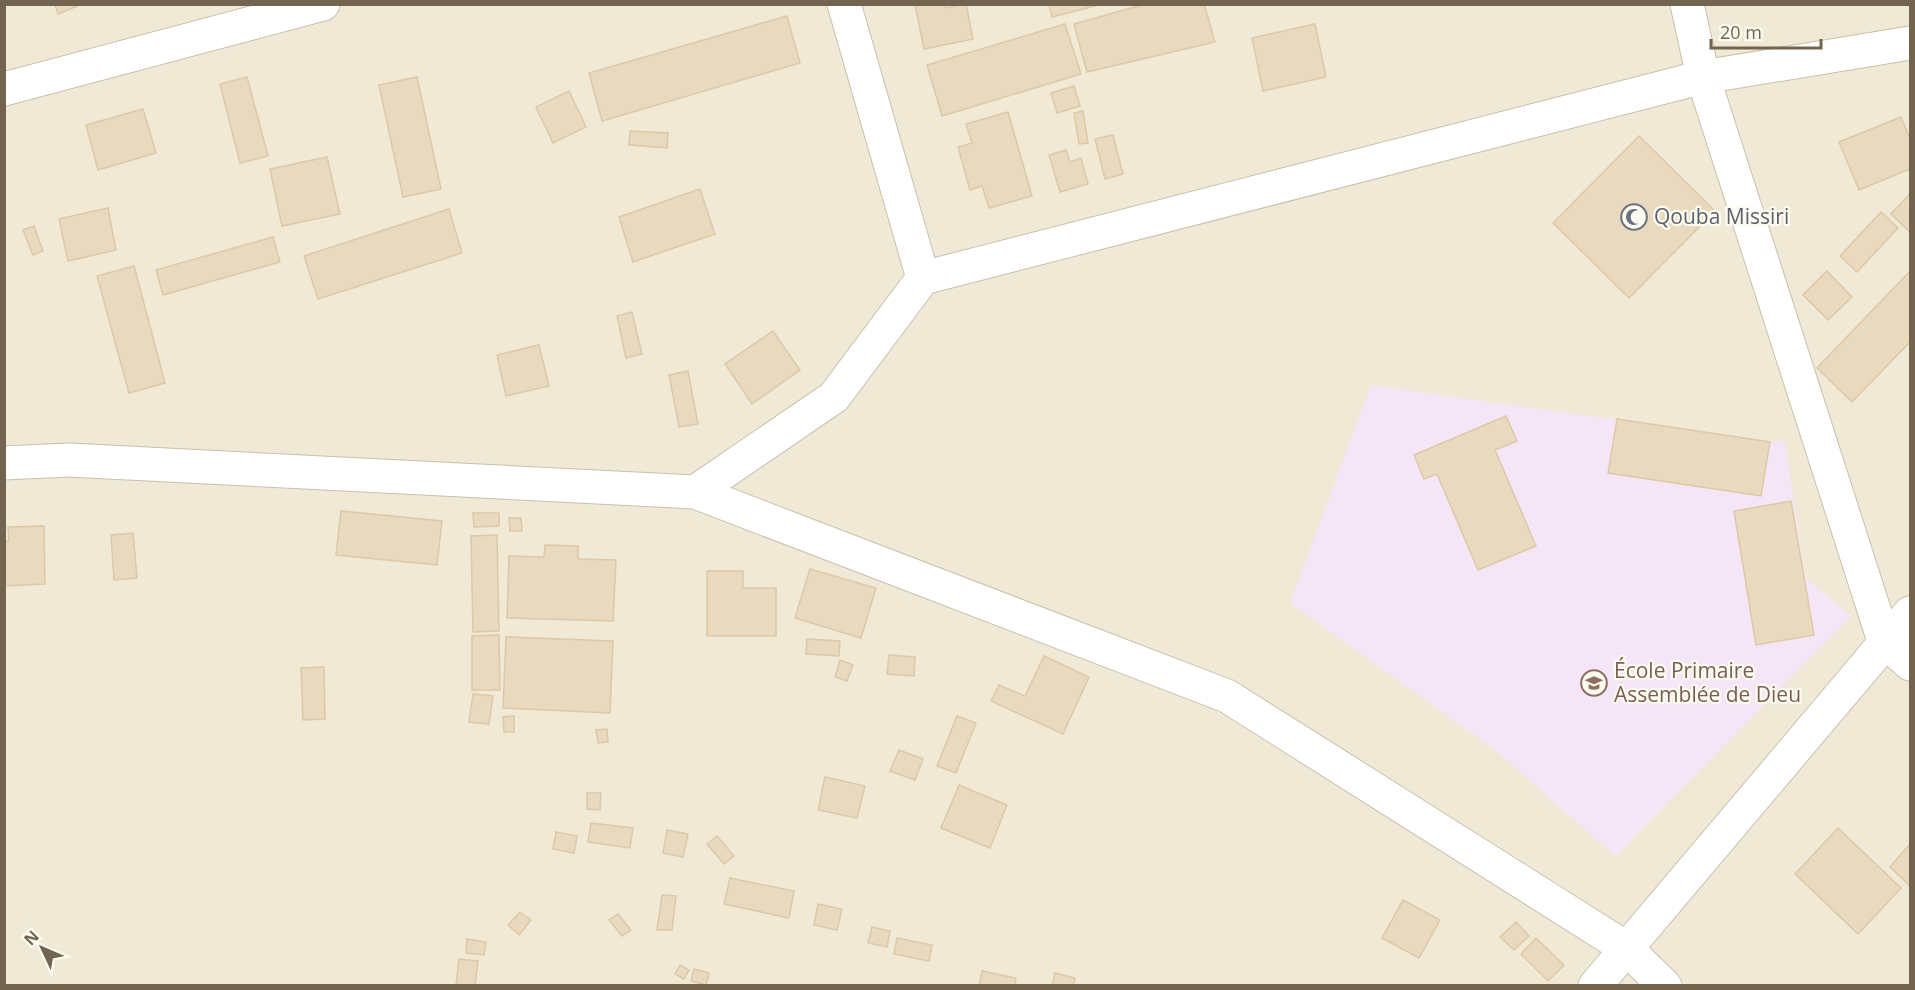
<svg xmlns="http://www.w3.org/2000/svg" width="1915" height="990" viewBox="0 0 1915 990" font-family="'Open Sans',sans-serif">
<rect width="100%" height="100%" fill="#fbf8ea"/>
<!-- residential -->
<rect fill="#efe9d6" x="5" y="5" width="1905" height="980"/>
<!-- education -->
<path fill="#f5e6f7" d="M1371,385L1770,442L1785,441L1805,577L1851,617L1615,856L1495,750L1290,603Z"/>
<!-- building -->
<g fill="#e8d9bf" stroke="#dec8a6" stroke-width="1.5">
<path d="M55,4H82L58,14Z"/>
<path d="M915,4H944L945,8L966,4L973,39L924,49Z"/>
<path d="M1049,4H1102L1052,17Z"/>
<path d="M1145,4H1204L1215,42L1087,72L1074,24Z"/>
<path d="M787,16L800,63L602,121L589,73Z"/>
<path d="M1065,24L1081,74L942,116L927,65Z"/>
<path d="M1315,24L1326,77L1263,91L1252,38Z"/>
<path d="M247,77L268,156L240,163L220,84Z"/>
<path d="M417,77L441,189L403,197L379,85Z"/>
<path d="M1074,86L1080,106L1057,113L1051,93Z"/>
<path d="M569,91L586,127L553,143L536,107Z"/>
<path d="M143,109L156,153L98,170L86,125Z"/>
<path d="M1083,111L1088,143L1079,144L1074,113Z"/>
<path d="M1008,112L1032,196L989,208L982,186L970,190L958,147L972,143L966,124Z"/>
<path d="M1901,117L1910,139V169L1859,190L1839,142Z"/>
<path d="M630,131L668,133L667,148L629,145Z"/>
<path d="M1113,135L1123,174L1105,179L1095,139Z"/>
<path d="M1639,136L1715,211L1629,298L1553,223Z"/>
<path d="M1066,150L1070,162L1081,158L1088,184L1060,192L1049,155Z"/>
<path d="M327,157L340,214L282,226L270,169Z"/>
<path d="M700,189L715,234L633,262L619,217Z"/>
<path d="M1910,194V232L1891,214Z"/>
<path d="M108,208L116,250L68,261L59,219Z"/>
<path d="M449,209L462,253L318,299L304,256Z"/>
<path d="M1881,212L1898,228L1857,272L1840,256Z"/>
<path d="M34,226L43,251L33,255L23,230Z"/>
<path d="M273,237L280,262L163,295L156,270Z"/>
<path d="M134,266L165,383L129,393L97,276Z"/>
<path d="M1827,271L1852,297L1828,320L1803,295Z"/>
<path d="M1910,271V342L1852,402L1817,368Z"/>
<path d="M632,312L642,354L626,358L617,316Z"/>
<path d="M773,331L800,370L752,404L725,364Z"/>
<path d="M539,345L549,386L506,396L497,355Z"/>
<path d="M688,371L698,424L679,427L669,375Z"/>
<path d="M1506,416L1517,441L1495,450L1536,546L1478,570L1437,474L1424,479L1414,455Z"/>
<path d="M1617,419L1770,442L1761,496L1608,473Z"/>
<path d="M1791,501L1814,635L1756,645L1734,511Z"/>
<path d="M341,511L442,521L437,565L336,555Z"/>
<path d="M473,513H499V526L474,527Z"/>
<path d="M509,518H521L522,531H510Z"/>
<path d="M44,526L45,584L4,586V541H9L8,527Z"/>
<path d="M133,533L137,578L114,580L111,535Z"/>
<path d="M497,535L499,631L473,632L471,536Z"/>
<path d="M545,545L578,546V559L616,560L613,621L507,618L509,556L544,557Z"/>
<path d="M810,569L876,588L861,638L795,618Z"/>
<path d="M707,571H743V588H776V636H707Z"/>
<path d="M499,635L500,690H472V636Z"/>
<path d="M506,637L613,641L610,713L503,708Z"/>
<path d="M807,639L840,641L839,656L806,654Z"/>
<path d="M889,655L915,657L914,676L887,674Z"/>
<path d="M1044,656L1089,677L1063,734L991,701L999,685L1025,696Z"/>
<path d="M840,660L853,665L847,681L835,677Z"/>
<path d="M324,667L325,719L303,720L301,668Z"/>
<path d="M473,694L493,696L489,724L469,722Z"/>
<path d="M514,716V732H504L503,717Z"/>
<path d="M957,716L976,723L956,773L937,766Z"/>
<path d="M607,729L608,742L598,743L596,730Z"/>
<path d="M899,750L923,759L915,780L890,771Z"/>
<path d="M825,777L865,786L857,818L818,810Z"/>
<path d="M959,785L1007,805L990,848L941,828Z"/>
<path d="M587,793H601L600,810L587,809Z"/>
<path d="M591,823L633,828L630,848L588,842Z"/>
<path d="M1838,828L1901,888L1858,934L1795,874Z"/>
<path d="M667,830L688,834L683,857L663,853Z"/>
<path d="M556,832L577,836L574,853L553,849Z"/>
<path d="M717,836L734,856L724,864L707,844Z"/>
<path d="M1910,844V886L1890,867Z"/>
<path d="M730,878L794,891L789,918L724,904Z"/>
<path d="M662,895L676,896L672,930H657Z"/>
<path d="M1403,900L1440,920L1419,958L1382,938Z"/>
<path d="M818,904L842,909L837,930L814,925Z"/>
<path d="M520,912L531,920L519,935L508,925Z"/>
<path d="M618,914L631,930L622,936L609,920Z"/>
<path d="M1516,922L1529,936L1514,950L1500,937Z"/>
<path d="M872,927L890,931L887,947L868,943Z"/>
<path d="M897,938L932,945L929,961L894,954Z"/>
<path d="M1536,938L1564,965L1548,981L1521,954Z"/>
<path d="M467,939L486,942L484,955L466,953Z"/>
<path d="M459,959L478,961L475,986H456Z"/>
<path d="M680,965L689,970L684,979L675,974Z"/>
<path d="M694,969L709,973L706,985L691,981Z"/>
<path d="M982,971L1016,978L1015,986H979Z"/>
<path d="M1055,973L1075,978L1073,986H1052Z"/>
</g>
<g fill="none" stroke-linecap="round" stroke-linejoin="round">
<!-- street casing -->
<g stroke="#c9c0ad" stroke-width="35">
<g id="street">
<path d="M844,4L923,278"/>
<path d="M1687,4L1703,77L1884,641L1910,664"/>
<path d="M4,89L323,4"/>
<path d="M4,463L69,460L695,492L1227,696L1626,948L1665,986"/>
<path d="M695,492L834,397L923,278L1703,77L1910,43"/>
<path d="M1595,986L1910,613"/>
</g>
</g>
<!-- street -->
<use href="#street" stroke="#fff" stroke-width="33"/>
</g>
<!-- icons -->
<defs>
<g id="mosque-ring" transform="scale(1.35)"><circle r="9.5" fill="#fdfbf0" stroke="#6b7280" stroke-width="1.5"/><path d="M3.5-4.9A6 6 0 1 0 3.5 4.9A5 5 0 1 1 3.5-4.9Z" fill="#6b7280"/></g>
<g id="school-ring" transform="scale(1.35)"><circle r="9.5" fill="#fdfbf0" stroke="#8d6e63" stroke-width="1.5"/><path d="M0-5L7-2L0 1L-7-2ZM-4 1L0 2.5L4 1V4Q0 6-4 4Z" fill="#8d6e63"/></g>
</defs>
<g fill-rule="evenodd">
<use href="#mosque-ring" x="1634" y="217"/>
<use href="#school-ring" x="1594" y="683"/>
</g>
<g text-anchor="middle" stroke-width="4.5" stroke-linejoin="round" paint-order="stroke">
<!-- worship labels -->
<g font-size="21" fill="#5b616d" stroke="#fdfbf0" text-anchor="start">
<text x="1654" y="224">Qouba Missiri</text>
</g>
<!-- education labels -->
<g font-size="21" fill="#785e54" stroke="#fdfbf0" text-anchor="start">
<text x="1614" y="678">École Primaire<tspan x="1614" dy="24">Assemblée de Dieu</tspan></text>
</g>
</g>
<!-- border -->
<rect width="1915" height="990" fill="none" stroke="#73644f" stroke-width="12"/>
<!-- north arrow -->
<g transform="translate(42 948) rotate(314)" stroke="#fdfbf0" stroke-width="4.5" paint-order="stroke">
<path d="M0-4.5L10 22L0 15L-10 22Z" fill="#73644f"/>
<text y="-9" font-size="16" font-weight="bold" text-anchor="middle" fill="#73644f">N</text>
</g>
<!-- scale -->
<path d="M1711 39v9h110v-9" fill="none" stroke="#73644f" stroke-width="3"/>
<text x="1720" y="39" font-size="18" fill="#73644f" stroke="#fdfbf0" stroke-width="4.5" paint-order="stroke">20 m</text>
</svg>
